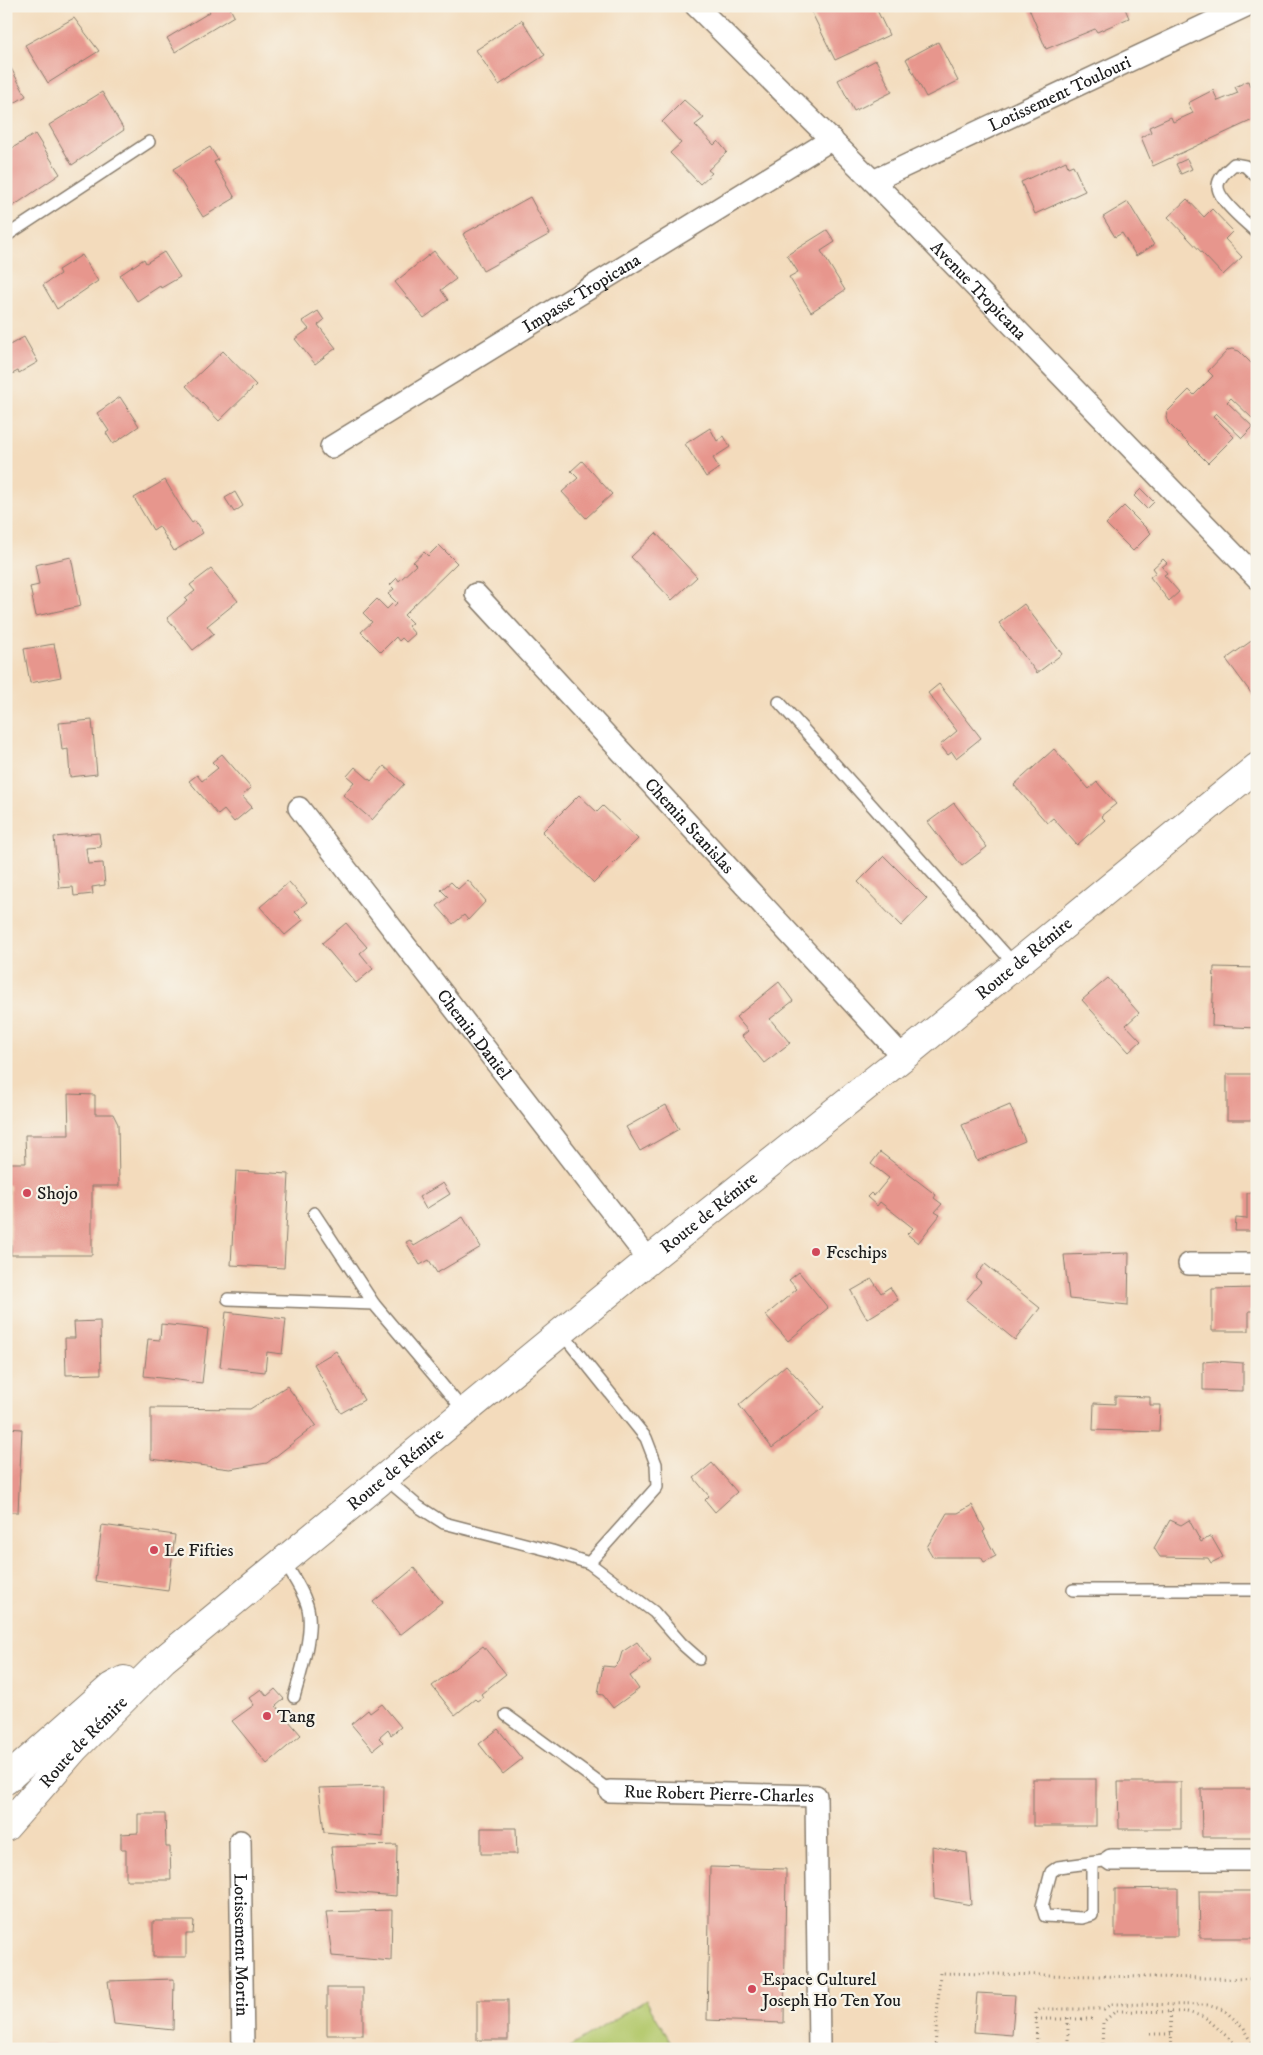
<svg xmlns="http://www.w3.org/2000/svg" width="1263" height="2055" viewBox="0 0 1263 2055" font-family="'IM FELL DW Pica',serif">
<rect width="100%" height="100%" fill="#f7f3e8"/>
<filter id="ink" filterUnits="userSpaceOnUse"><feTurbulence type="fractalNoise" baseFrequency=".02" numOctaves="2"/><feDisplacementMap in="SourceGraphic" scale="10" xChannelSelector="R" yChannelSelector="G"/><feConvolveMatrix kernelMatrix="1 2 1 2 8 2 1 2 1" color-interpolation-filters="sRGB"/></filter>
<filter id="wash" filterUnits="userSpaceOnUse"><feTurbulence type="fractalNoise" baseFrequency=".0096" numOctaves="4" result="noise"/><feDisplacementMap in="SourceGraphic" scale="20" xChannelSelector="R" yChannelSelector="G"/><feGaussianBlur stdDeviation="1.12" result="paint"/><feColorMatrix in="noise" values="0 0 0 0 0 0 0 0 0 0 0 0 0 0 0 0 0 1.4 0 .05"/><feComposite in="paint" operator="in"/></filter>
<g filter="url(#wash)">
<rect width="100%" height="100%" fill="#f3dbbc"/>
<!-- green -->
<path fill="#b4c96d" stroke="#687244" d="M646,2000L675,2049H566Z"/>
<g id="blocks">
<!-- building -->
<g fill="#e7968d">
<path d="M206,6H229L234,16L175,52L167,38L210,12Z"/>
<path d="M821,6H875L889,35L835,60L811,11Z"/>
<path d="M1028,6H1124L1129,18L1097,32L1095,29L1046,49Z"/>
<path d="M74,18L99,51L48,83L25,45Z"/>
<path d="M522,20L545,55L499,85L476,50Z"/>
<path d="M938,42L958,81L926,97L906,59Z"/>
<path d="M6,59L26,96L6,108Z"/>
<path d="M876,60L892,92L854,111L838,80Z"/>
<path d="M1248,81L1250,87L1257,84V118L1153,166L1141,137L1151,132L1149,127L1171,117L1173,122L1193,113L1188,103L1213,90L1218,101L1238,93L1235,87Z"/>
<path d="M102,92L124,130L72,165L49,125Z"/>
<path d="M684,100L704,118L695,125L714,145L718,141L727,152L708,170L712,173L700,184L670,153L681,143L662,122Z"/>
<path d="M35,134L60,174L9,209L6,204V152Z"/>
<path d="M210,147L218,160L214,162L235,198L203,217L173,169Z"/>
<path d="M1187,159L1192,169L1181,174L1176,164Z"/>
<path d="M1066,161L1068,167L1073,165L1085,191L1035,214L1021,182Z"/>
<path d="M530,197L550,234L483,271L463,234Z"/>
<path d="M1187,199L1204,217L1212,209L1233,231L1225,239L1242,257L1223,275L1168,217Z"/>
<path d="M1128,202L1154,245L1136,256L1122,233L1115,237L1103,217Z"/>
<path d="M827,230L835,242L821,251L845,290L811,312L789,277L798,272L787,255Z"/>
<path d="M434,251L456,279L441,290L448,300L424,318L395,282Z"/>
<path d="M164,252L180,277L161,288L160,286L137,301L120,275L144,259L146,263Z"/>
<path d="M82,255L98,281L57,309L43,285L60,274L58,270Z"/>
<path d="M318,311L324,320L318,325L336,348L315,364L295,339L309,329L302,321Z"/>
<path d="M24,337L38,362L19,373L18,371L6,377V347Z"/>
<path d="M1232,349L1239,351L1257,369V413L1252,418L1231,398L1227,402L1253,427L1242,438L1216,413L1213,416L1234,437L1208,463L1168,423L1166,417L1167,412L1189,390L1194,395L1213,376L1208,371L1228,350Z"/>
<path d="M223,351L256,385L219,421L186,386Z"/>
<path d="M120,397L139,426L113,444L106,433L109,431L97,413Z"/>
<path d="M710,428L717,441L724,436L730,447L713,458L719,468L706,477L685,444Z"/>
<path d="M582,461L612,494L586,518L562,492L578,478L571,471Z"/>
<path d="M165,480L184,512L192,523L195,521L203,533L174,551L159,526L153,530L134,498Z"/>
<path d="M1141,489L1154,502L1147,509L1134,496Z"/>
<path d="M235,492L243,506L234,512L225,498Z"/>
<path d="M1124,506L1151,533L1133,551L1106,524Z"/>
<path d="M656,533L697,577L672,600L631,557Z"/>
<path d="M439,545L457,563L404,615L412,623L408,626L415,634L406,642L402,638L399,641L396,637L381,652L361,632L372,622L363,613L377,599L387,609L392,604L394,606L397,603L388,594L394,589L390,585L397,578L399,581L416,565L413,562L424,552L428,556Z"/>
<path d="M71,557L81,606L36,616L30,587L39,585L35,565Z"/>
<path d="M1163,559L1167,563L1162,567L1167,573L1164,575L1179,592L1169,601L1150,577L1156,572L1153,568Z"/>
<path d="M211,569L238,601L207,626L214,634L193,650L167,618L187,601L185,599L195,591L190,585Z"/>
<path d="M1024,604L1062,654L1037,673L999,623Z"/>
<path d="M1257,637V701L1226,659Z"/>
<path d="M54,644L61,677L30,683L24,649Z"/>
<path d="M939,684L981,738L956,758L952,752L948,755L940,745L957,731L928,693Z"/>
<path d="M92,720L97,774L70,777L68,749L62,750L59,723Z"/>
<path d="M1054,749L1089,789L1097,782L1116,804L1101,816L1105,820L1077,845L1053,818L1047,823L1014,785Z"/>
<path d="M222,754L251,788L242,796L252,807L234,822L224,810L218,815L189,781L197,775L202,781L218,768L212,762Z"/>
<path d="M384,766L404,784L372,820L343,795L354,782L347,776L355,767L371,781Z"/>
<path d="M579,795L597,812L603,806L638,839L594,883L542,832Z"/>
<path d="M954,803L987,847L962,866L928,822Z"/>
<path d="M99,833L101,847L86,848L88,864L103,863L105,885L92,887L93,894L74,896L73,887L59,888L54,837Z"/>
<path d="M884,856L927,899L901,926L858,882Z"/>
<path d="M468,880L486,901L468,920L464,915L453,924L437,906L448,897L441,890L451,882L458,889Z"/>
<path d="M289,882L307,902L295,912L303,920L285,935L260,907Z"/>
<path d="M346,923L367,947L360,953L373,969L356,983L322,943Z"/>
<path d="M1214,967L1257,968V1028L1212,1026Z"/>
<path d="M1108,978L1139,1013L1126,1025L1141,1041L1129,1052L1082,1000Z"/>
<path d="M779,982L793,1001L770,1019L790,1043L764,1063L742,1036L748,1031L736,1017Z"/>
<rect x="1227" y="1074" width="30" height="46"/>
<path d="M68,1094L95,1095V1114H113L118,1124L119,1186H92V1255H11L10,1185H6V1163H26L25,1135H69Z"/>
<path d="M666,1105L679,1129L640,1151L626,1127Z"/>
<path d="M1010,1105L1025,1141L977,1161L962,1125Z"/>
<path d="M880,1152L936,1195L934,1198L942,1204L935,1212L940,1215L918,1243L907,1234L913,1228L880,1202L877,1206L867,1197L871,1193L874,1196L889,1178L871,1164Z"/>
<path d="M236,1171L289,1174L284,1268L231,1265Z"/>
<path d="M443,1183L450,1194L426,1209L419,1197Z"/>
<path d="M1247,1193H1257V1231H1235L1236,1218L1247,1219Z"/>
<path d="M463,1217L481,1247L437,1273L429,1260L420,1265L406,1242L410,1240L414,1246Z"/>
<path d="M1129,1253L1128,1305L1069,1299L1064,1255Z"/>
<path d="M985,1264L1040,1308L1015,1340L966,1300L981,1282L975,1277Z"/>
<path d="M799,1272L828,1308L788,1341L766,1315L797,1289L789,1280Z"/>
<path d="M872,1279L881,1293L890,1287L898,1300L867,1319L851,1291Z"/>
<path d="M1255,1288V1311H1249V1331H1212V1289Z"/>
<path d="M226,1312L286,1319L282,1354L267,1352L265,1372L220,1367Z"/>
<path d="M100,1321L101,1374L66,1375L65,1338H75L74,1322Z"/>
<path d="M161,1324L208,1329L202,1383L144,1376L148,1339L160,1340Z"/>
<path d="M336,1351L364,1400L341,1413L314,1364Z"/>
<path d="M1215,1361L1243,1363V1391L1203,1390V1362Z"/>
<path d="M786,1365L824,1407L772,1448L739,1405Z"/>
<path d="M287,1386L316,1425L267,1463L230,1469L151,1459V1408L250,1409Z"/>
<path d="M1115,1396L1150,1397V1405H1160L1159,1432L1093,1430L1094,1403L1115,1404Z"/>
<path d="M6,1428L22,1429L18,1512H6Z"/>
<path d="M712,1463L737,1492L715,1512L705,1500L709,1496L694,1478Z"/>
<path d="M972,1505L985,1530L983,1532L996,1556L984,1562L981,1557H933L927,1547L947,1513H958Z"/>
<path d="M1170,1520L1181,1525L1189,1520L1201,1542L1211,1536L1223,1557L1211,1563L1208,1558L1160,1557L1154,1548Z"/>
<path d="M102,1525L175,1535L168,1591L95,1581Z"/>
<path d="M414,1568L442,1602L400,1635L373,1602Z"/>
<path d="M637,1642L651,1661L630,1676L639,1689L613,1708L603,1695L598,1694L603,1666L614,1667L619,1662L622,1652Z"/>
<path d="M483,1646L506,1674L481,1694L483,1697L477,1701L475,1699L455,1715L432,1686Z"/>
<path d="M261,1689L267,1696L275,1689L284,1699L276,1706L301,1735L267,1764L232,1721L254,1705L249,1698Z"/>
<path d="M382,1704L401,1727L391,1735L388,1730L379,1738L383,1742L373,1750L351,1724L368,1710L370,1713Z"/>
<path d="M498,1729L522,1759L503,1774L479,1744Z"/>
<rect x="1033" y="1779" width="63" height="47"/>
<path d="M1118,1782H1181V1829H1119Z"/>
<path d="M384,1786L383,1837L324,1832L319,1788Z"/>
<path d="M1201,1789H1257V1837H1202Z"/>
<path d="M138,1814H165L166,1847H170L171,1880H126V1849H121V1834L138,1833Z"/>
<path d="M481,1828H516L517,1854H481Z"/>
<path d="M397,1845L396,1896L336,1891L331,1847Z"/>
<path d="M932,1846L967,1853L971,1905L934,1898Z"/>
<path d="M710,1867L786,1869L784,2023L707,2020Z"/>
<path d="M1178,1888V1936H1115V1889Z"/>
<path d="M1199,1891H1257V1938H1200Z"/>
<path d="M392,1910L391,1961L332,1956L326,1912Z"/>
<path d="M153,1921H194L193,1934H186V1957H153Z"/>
<path d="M174,1979L173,2030L114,2024L108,1981Z"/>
<rect x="327" y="1988" width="36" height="47"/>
<path d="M977,1993L1015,1995L1012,2035L974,2032Z"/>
<rect x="477" y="2000" width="31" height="40"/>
<rect x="42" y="2044" width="13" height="5"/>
</g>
</g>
</g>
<g filter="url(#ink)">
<use href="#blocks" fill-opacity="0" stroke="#887c6c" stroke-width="1"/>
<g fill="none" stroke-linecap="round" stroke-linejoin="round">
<!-- lane casing -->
<g stroke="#887c6c" stroke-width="14">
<g id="lane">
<path d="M1257,177L1245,166L1234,164C1228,170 1219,176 1218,185C1216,199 1247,223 1257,233"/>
<path d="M6,236L149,142"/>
<path d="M779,702L1015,965"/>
<path d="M314,1213L374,1304"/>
<path d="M228,1299L374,1304L465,1412"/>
<path d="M561,1332L646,1438L656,1464L657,1487L589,1563"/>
<path d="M386,1479L419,1507L444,1523L552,1551L589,1563L654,1612L682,1644L699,1659"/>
<path d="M284,1561C291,1574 301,1587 306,1602C316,1626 301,1672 294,1697"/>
<path d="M1073,1590H1257"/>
<path d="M506,1715L610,1791"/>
<path d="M1092,1863V1915L1082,1918L1045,1916L1042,1906L1051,1872L1058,1867L1111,1860"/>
</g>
</g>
<!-- street casing -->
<g stroke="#887c6c" stroke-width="24">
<g id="street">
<path id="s1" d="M696,6L873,181L1257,578"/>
<path id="s2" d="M873,181L1246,6"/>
<path id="s3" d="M331,447L832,139"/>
<path id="s4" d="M476,594L903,1057"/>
<path id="s5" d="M299,808L649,1260"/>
<path d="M1189,1264H1257"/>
<path id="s6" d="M610,1791L816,1796L819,2049"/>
<path id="s7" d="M240,1841L243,2049"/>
<path d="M1111,1860H1257"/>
</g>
</g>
<!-- secondary casing -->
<g stroke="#887c6c" stroke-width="30">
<g id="secondary">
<path d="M6,1780L111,1687L124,1680"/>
<path id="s8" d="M6,1827L75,1748L163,1660L649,1260L903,1057L1257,767"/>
</g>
</g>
<!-- path -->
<g stroke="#887c6c" stroke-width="3" stroke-dasharray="1 4" stroke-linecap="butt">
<path d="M1170,2012L1172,2049"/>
<path d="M1036,2019H1092"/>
<path d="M1068,2019V2049"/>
<path d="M1150,2034H1172"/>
<path d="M935,2049L940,1973L1257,1979"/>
<path d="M1037,2049L1036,2013L1040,2009H1104L1111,2004L1207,2005L1224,2010L1244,2028L1256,2049"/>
<path d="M1102,2049L1103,2022L1116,2011L1187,2012L1205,2017L1241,2049"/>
</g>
<!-- lane -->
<use href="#lane" stroke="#fff" stroke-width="11"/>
<!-- street -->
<use href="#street" stroke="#fff" stroke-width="21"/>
<!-- secondary -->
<use href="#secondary" stroke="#fff" stroke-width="28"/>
</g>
</g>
<!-- markers -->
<g fill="#d1495b" stroke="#f7f3e8" stroke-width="2">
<circle cx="27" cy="1193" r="5"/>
<circle cx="816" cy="1252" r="5"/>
<circle cx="154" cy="1550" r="5"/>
<circle cx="267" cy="1716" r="5"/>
<circle cx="752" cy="1989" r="5"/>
</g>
<g text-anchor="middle" stroke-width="4.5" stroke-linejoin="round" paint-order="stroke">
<!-- street labels -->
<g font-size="18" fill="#1c1c1c" stroke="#f7f3e8">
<text dy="6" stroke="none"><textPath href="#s2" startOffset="206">Lotissement Toulouri</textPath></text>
<text dy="6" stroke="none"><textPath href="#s1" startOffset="401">Avenue Tropicana</textPath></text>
<text dy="6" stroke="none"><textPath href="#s3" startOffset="294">Impasse Tropicana</textPath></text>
<text dy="6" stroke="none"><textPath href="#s4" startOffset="315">Chemin Stanislas</textPath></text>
<text dy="6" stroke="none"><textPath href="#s8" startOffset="1340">Route de Rémire</textPath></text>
<text dy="6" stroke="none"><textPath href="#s5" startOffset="286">Chemin Daniel</textPath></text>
<text dy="6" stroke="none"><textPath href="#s8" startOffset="935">Route de Rémire</textPath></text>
<text dy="6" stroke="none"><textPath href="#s8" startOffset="530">Route de Rémire</textPath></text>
<text dy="6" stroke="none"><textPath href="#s8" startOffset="115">Route de Rémire</textPath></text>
<text dy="6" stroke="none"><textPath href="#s6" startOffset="109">Rue Robert Pierre-Charles</textPath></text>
<text dy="6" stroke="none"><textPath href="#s7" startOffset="104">Lotissement Mortin</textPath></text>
</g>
<!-- poi labels -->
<g font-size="18" fill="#1c1c1c" stroke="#f7f3e8" text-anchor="start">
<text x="37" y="1199">Shojo</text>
<text x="826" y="1258">Fcschips</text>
<text x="164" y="1556">Le Fifties</text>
<text x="277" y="1722">Tang</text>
<text x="762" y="1985">Espace Culturel<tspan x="762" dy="21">Joseph Ho Ten You</tspan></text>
</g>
</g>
<!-- margin -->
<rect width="1263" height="2055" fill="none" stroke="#f7f3e8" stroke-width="25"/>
</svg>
